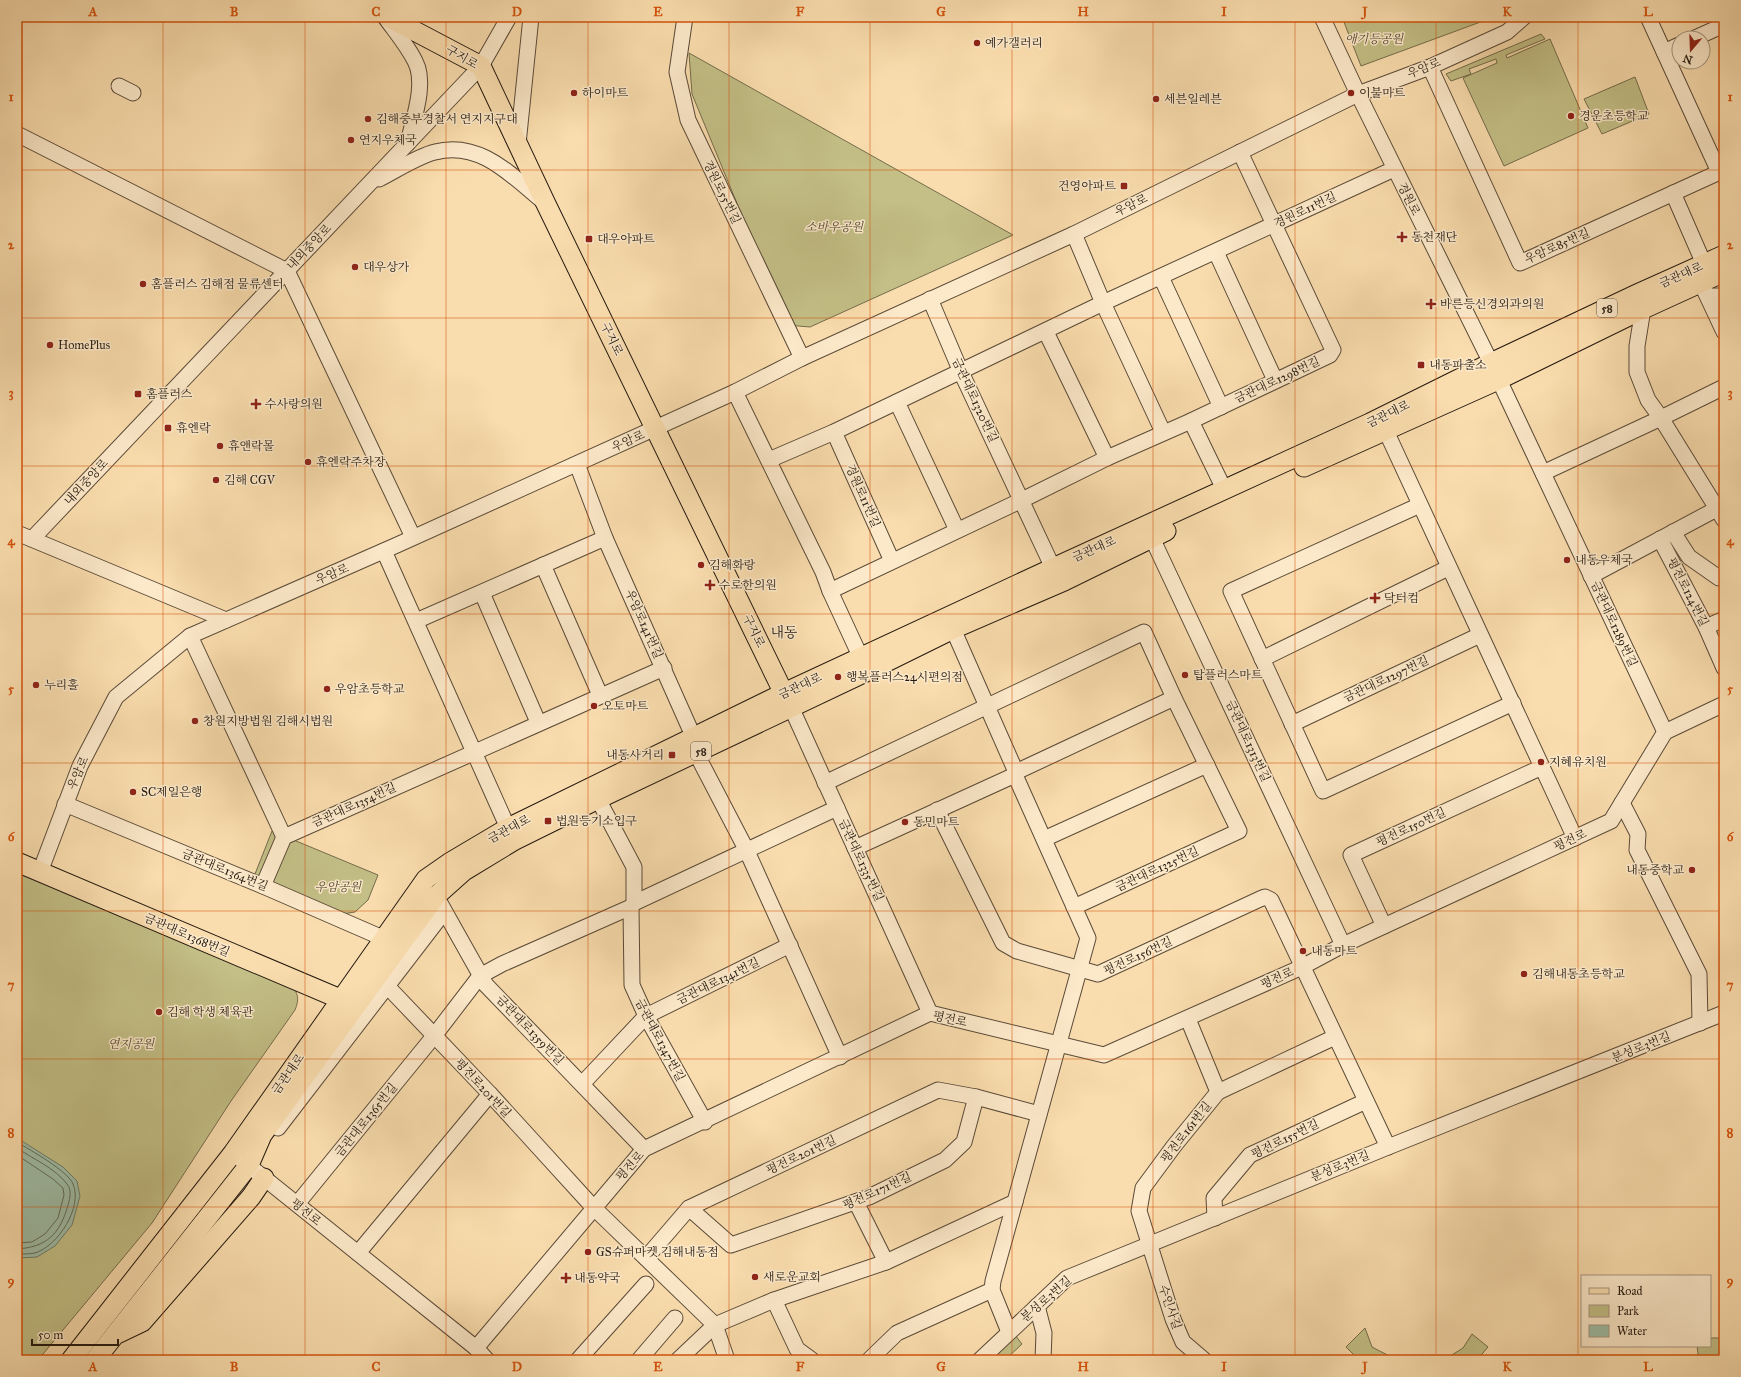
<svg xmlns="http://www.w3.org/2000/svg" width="1741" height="1377" viewBox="0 0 1741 1377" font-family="'IM FELL Great Primer','Noto Serif KR',serif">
<rect width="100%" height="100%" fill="#faddae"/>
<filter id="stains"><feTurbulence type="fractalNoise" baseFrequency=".005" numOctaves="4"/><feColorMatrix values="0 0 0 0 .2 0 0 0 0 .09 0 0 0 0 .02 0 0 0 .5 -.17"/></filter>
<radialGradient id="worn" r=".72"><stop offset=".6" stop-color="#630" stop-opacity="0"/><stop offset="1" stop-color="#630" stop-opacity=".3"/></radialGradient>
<!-- green -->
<g fill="#c3bf86" stroke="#746c4b">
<path d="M1342,17H1494L1361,66Z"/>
<path d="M1541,34L1545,39L1506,55L1507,58L1550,39L1588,128L1504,166L1463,78L1497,63L1496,59L1469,69L1471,74L1451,81L1446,74Z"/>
<path d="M689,53L1013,235L810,327L787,325L692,94Z"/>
<path d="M1635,77L1649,114L1602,134L1584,99Z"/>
<path d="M272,831L378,875L368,900L355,912L336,915L255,874Z"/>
<path d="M17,873L287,984C298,990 300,998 295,1010L231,1101L152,1223L38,1360H17Z"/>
<path d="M1365,1328L1372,1347L1397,1360H1404H1359L1346,1347Z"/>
<path d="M1472,1334L1488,1347L1477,1360H1444L1463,1348Z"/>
<path d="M1015,1335L1022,1344L1005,1360H989Z"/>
<path d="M1710,1338H1724V1360H1699L1697,1346H1710Z"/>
</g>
<!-- water -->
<path fill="#9fbda6" stroke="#6e7b6a" d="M17,1138L63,1167L77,1181L80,1196L72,1225L55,1246L37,1257L17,1258Z"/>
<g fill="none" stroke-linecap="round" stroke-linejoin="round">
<!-- shore -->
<g stroke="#626b5b" stroke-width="1">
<path d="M17,1142C30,1150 68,1171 73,1184C83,1207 58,1246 35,1253C30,1254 23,1254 17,1254"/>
<path d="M17,1148C33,1159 55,1168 67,1184C72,1190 70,1198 68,1205C60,1234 47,1247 17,1249"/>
<path d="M17,1155L53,1179L63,1188L64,1195L58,1218L45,1234L32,1242L17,1243"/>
</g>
<!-- minor casing -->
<g stroke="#5a4a38" stroke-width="17">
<g id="minor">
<path d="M385,17C395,31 407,45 415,61C427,83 413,120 408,143"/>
<path d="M685,17L677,72L688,120L802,358"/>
<path d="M1322,17L1358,94L1491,363L1665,732"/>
<path d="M1648,17L1719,172"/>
<path d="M1695,38L1724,25"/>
<path d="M1664,52L1679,45"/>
<path d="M1430,67L1520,263L1724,170"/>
<path d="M119,86L133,93"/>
<path d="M17,134L287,271L413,537"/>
<path d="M518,144L531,17"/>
<path d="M379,179C395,171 418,156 435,152C480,140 512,176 544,202"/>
<path d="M1673,193L1704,264"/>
<path d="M1074,234L1103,303L1163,432"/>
<path d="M1216,252L1275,380"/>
<path d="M1161,277L1221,407"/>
<path d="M1701,283L1724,332"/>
<path d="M1708,296H1724"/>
<path d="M930,299L961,372L1053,568"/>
<path d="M1643,309L1637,346V372L1648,400L1661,418L1724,520"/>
<path d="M1046,332L1107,458"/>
<path d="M735,392L823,572L830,591L861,658"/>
<path d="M897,402L957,530"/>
<path d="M1191,421L1224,489"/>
<path d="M1386,431L1575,838"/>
<path d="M834,432L892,561"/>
<path d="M769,460L834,432L1103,303L1394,169"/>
<path d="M577,464L605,538L694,738"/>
<path d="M1543,473L1661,418L1724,387"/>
<path d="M1420,505L1231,591L1323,791L1513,703"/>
<path d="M1673,532L1689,557L1719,578L1724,579"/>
<path d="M17,533L226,620"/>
<path d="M1152,538L1343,945"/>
<path d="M32,539L481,66L509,17"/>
<path d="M1660,539L1706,627L1724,668"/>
<path d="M384,551L508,828"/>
<path d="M543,565L600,695"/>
<path d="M1591,576L1724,505"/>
<path d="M830,591L1022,500L1107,458L1191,421L1330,355L1333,350L1240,152"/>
<path d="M482,593L538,722"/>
<path d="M416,621L605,538"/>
<path d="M1706,627L1724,619"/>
<path d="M953,629L1016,772L1015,775L1088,938L993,1281L992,1290L1009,1332"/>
<path d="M190,636L284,837"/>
<path d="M1262,659L1448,568"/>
<path d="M791,707L930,1013"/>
<path d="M1292,724L1480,635"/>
<path d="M696,753L746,849L840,1057"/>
<path d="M1016,772L1174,698"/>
<path d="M825,783L1144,632L1174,698L1239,831L1074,907"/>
<path d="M598,799L634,867V903L631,907L632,985L646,1016L705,1122"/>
<path d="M1622,803L1638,834L1637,850L1699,974L1700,1023"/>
<path d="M65,804L263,886L385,939"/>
<path d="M937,810L1003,943L1017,951L1098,974L1260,899L1265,897L1271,900L1388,1147"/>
<path d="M1044,839L1207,765"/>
<path d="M855,848L1015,775"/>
<path d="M40,872L80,766L116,697L190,636L397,545L735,392L802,358L1074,234L1358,94L1430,67L1507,32L1524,17"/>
<path d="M263,886L284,837L664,668"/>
<path d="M436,896L486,985L644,1149"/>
<path d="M634,903L837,808"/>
<path d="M1384,926L1351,855L1542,767"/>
<path d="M387,986L490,1094L593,1207L715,1325L727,1360"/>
<path d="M1188,1019L1218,1092"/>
<path d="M582,1084L646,1016L790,945"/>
<path d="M278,1128L444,912"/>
<path d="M233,1153L476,1348L487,1360"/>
<path d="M856,1202L886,1262"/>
<path d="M297,1204L434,1036L480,976L502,964L631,907"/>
<path d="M689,1208L731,1245L869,1197L945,1160L964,1142L976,1097"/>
<path d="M1215,1218L1214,1198L1250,1155L1366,1101"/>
<path d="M358,1253L490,1094"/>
<path d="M646,1258L689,1208L938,1090L976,1097L1039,1114"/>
<path d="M774,1300L797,1349L812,1360"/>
<path d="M1037,1306L1044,1333L1043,1360"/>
<path d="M476,1348L644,1149L930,1013L1104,1055L1302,967L1343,945L1611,821L1665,732L1724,704"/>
<path d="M578,1360L646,1284"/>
<path d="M639,1360L675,1318"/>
<path d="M678,1360L715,1325L774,1300L886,1262L1015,1202"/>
<path d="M869,1360L897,1333L992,1290"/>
<path d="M980,1360L1067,1278L1388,1147L1724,1013"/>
<path d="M1204,1360L1183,1342L1173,1319L1139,1211L1143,1188L1174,1146L1218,1092L1335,1037"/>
</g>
</g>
<!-- major casing -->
<g stroke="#241910" stroke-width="21">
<g id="major">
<path d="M388,17L481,66L546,204L789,704"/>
<path d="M1304,467L1498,380L1643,309L1724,272"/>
<path d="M17,862L352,1004"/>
<path d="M119,1333L142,1322L251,1197L264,1178"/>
<path d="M71,1360L233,1153L426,879L449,863L508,828L784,693L1053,568L1370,423L1491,363L1637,294L1724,255"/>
<path d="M95,1360L249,1165L262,1135L436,896L464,871L515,840L598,799L870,670L953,629L1064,581L1166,531"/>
</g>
</g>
<!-- minor -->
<use href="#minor" stroke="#fce9ca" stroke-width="15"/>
<!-- major -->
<use href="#major" stroke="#faddae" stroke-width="19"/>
</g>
<!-- grid -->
<path fill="none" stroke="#d4530c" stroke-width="1" stroke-opacity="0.55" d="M163,17V1360M305,17V1360M446,17V1360M588,17V1360M729,17V1360M870,17V1360M1012,17V1360M1153,17V1360M1295,17V1360M1436,17V1360M1578,17V1360M17,170H1724M17,318H1724M17,466H1724M17,614H1724M17,763H1724M17,911H1724M17,1059H1724M17,1207H1724"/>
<!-- markers -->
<g fill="#8f2418" stroke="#fce9ca" stroke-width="1.5">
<circle cx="977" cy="43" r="4"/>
<circle cx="574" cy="93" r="4"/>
<circle cx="1351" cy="93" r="4"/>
<circle cx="1156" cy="99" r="4"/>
<circle cx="1571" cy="116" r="4"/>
<circle cx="368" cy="119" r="4"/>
<circle cx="351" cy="140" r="4"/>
<rect x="1120" y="182" width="8" height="8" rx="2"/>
<path d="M1400 231h4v4h4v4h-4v4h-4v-4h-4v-4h4z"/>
<rect x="585" y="235" width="8" height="8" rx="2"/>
<circle cx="355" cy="267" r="4"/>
<circle cx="143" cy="284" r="4"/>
<path d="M1429 298h4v4h4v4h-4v4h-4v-4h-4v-4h4z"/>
<circle cx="50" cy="345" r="4"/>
<rect x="1417" y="361" width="8" height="8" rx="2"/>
<rect x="134" y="390" width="8" height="8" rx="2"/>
<path d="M254 398h4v4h4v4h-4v4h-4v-4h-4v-4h4z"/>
<rect x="164" y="424" width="8" height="8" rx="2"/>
<circle cx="220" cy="446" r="4"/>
<circle cx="308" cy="462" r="4"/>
<circle cx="216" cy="480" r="4"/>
<circle cx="1567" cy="560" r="4"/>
<circle cx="701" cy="565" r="4"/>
<path d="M708 579h4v4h4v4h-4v4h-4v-4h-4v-4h4z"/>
<path d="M1373 592h4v4h4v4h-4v4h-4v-4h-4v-4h4z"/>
<circle cx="1185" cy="675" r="4"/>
<circle cx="838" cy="677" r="4"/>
<circle cx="36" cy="685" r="4"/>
<circle cx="327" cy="689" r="4"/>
<circle cx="594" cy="706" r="4"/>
<circle cx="195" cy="721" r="4"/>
<rect x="668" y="751" width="8" height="8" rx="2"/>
<circle cx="1541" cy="762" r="4"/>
<circle cx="133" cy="792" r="4"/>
<rect x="544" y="817" width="8" height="8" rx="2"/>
<circle cx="905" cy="822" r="4"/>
<circle cx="1692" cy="870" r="4"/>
<circle cx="1303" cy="951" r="4"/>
<circle cx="1524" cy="974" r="4"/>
<circle cx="159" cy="1012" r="4"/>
<circle cx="588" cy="1252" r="4"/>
<circle cx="755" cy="1277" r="4"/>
<path d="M564 1272h4v4h4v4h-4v4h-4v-4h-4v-4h4z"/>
</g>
<g text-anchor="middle" stroke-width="3" stroke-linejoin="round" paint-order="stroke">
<!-- shield labels -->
<g fill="#fce9ca" stroke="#655748" stroke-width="1">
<rect x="1597" y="299" width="20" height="18" rx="3"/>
<rect x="691" y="742" width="20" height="18" rx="3"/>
</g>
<g font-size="11" font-weight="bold" fill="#241910">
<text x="1607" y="312">58</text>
<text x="701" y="755">58</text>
</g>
<!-- park labels -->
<g font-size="12" font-style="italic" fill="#544b33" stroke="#fce9ca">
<text x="1374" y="43">애기등공원</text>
<text x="834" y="231">소바우공원</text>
<text x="338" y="891">우암공원</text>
<text x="131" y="1048">연지공원</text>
</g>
<!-- poi labels -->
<g font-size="12" fill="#241910" stroke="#fce9ca" text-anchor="start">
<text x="985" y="47">예가갤러리</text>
<text x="582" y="97">하이마트</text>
<text x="1359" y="97">이불마트</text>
<text x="1164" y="103">세븐일레븐</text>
<text x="1579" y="120">경운초등학교</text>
<text x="376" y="123">김해중부경찰서 연지지구대</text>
<text x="359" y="144">연지우체국</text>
<text x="1116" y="190" text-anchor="end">건영아파트</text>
<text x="1411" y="241">동천재단</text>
<text x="597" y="243">대우아파트</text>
<text x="363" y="271">대우상가</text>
<text x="151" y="288">홈플러스 김해점 물류센터</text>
<text x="1440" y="308">바른등신경외과의원</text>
<text x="58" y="349">HomePlus</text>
<text x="1429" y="369">내동파출소</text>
<text x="146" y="398">홈플러스</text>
<text x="265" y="408">수사랑의원</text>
<text x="176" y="432">휴엔락</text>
<text x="228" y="450">휴앤락몰</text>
<text x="316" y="466">휴엔락주차장</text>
<text x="224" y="484">김해 CGV</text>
<text x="1575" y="564">내동우체국</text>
<text x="709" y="569">김해화랑</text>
<text x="719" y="589">수로한의원</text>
<text x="1384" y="602">닥터컴</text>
<text x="1193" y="679">탑플러스마트</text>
<text x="846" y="681">행복플러스24시편의점</text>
<text x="44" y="689">누리홀</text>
<text x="335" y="693">우암초등학교</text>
<text x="602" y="710">오토마트</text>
<text x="203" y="725">창원지방법원 김해시법원</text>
<text x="664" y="759" text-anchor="end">내동사거리</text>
<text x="1549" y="766">지혜유치원</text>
<text x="141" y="796">SC제일은행</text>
<text x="556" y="825">법원등기소입구</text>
<text x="913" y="826">동민마트</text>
<text x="1684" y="874" text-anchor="end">내동중학교</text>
<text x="1311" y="955">내동마트</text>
<text x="1532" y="978">김해내동초등학교</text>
<text x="167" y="1016">김해 학생 체육관</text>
<text x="596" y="1256">GS슈퍼마켓 김해내동점</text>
<text x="763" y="1281">새로운교회</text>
<text x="574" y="1282">내동약국</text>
</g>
<!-- street labels -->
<g font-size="12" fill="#241910" stroke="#fce9ca">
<text transform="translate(462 57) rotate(30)" y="4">구지로</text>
<text transform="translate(1424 68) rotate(-22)" y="4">우암로</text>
<text transform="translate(722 192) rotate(64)" y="4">경원로55번길</text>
<text transform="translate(1409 199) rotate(63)" y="4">경원로</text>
<text transform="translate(1131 205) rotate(-26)" y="4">우암로</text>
<text transform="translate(1305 210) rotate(-25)" y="4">경원로11번길</text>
<text transform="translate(1557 246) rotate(-24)" y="4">우암로85번길</text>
<text transform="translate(309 247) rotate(-46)" y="4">내외중앙로</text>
<text transform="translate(1681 275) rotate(-24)" y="4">금관대로</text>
<text transform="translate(612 339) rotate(64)" y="4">구지로</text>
<text transform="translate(1277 380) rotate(-25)" y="4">금관대로1298번길</text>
<text transform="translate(975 400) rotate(65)" y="4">금관대로1320번길</text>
<text transform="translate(1388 414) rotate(-26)" y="4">금관대로</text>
<text transform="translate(628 441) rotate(-24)" y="4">우암로</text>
<text transform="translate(86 482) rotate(-47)" y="4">내외중앙로</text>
<text transform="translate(863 496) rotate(66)" y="4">경원로11번길</text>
<text transform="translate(1094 549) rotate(-24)" y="4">금관대로</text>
<text transform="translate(332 574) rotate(-23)" y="4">우암로</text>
<text transform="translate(1688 592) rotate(63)" y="4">평전로124번길</text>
<text transform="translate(644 624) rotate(66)" y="4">우암로141번길</text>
<text transform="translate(1614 624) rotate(65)" y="4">금관대로1289번길</text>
<text transform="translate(754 631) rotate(64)" y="4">구지로</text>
<text transform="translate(1386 679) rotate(-25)" y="4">금관대로1297번길</text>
<text transform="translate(800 686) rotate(-25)" y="4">금관대로</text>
<text transform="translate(1248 741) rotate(65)" y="4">금관대로1313번길</text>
<text transform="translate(78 773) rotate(-66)" y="4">우암로</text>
<text transform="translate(354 805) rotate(-24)" y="4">금관대로1354번길</text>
<text transform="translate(1411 827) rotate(-25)" y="4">평전로150번길</text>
<text transform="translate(509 829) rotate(-28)" y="4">금관대로</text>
<text transform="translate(1570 840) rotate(-25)" y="4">평전로</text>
<text transform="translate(861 860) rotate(65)" y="4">금관대로1335번길</text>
<text transform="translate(1157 869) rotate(-25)" y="4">금관대로1325번길</text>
<text transform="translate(225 870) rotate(22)" y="4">금관대로1364번길</text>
<text transform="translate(187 935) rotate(23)" y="4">금관대로1368번길</text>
<text transform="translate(1138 956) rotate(-25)" y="4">평전로156번길</text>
<text transform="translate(1277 978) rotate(-24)" y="4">평전로</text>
<text transform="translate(718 981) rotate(-26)" y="4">금관대로1341번길</text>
<text transform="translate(950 1019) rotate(12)" y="4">평전로</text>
<text transform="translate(530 1030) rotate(46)" y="4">금관대로1359번길</text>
<text transform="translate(660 1040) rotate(62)" y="4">금관대로1347번길</text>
<text transform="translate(1641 1047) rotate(-22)" y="4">분성로3번길</text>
<text transform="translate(288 1074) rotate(-55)" y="4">금관대로</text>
<text transform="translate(483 1088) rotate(47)" y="4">평전로201번길</text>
<text transform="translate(366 1120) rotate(-51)" y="4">금관대로1365번길</text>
<text transform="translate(1186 1132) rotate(-52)" y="4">평전로161번길</text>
<text transform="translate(1285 1139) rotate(-26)" y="4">평전로155번길</text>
<text transform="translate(801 1155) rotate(-25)" y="4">평전로201번길</text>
<text transform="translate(630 1166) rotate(-48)" y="4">평전로</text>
<text transform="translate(1340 1166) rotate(-22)" y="4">분성로3번길</text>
<text transform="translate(877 1191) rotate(-24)" y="4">평전로171번길</text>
<text transform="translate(306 1212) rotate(39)" y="4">평전로</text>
<text transform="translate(1046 1299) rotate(-41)" y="4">분성로3번길</text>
<text transform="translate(1170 1307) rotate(71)" y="4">수인사길</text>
</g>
<!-- quarter labels -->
<g font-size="14" fill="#241910" stroke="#fce9ca">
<text x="784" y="637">내동</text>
</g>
</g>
<!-- margin -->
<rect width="1741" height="1377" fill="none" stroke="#faddae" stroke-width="44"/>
<!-- legend -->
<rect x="1581" y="1275" width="130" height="72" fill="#fce9ca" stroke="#a69680"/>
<rect x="1589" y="1288" width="20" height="6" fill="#faddae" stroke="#a69680"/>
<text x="1617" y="1295" font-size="12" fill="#241910">Road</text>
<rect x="1589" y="1305" width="20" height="12" fill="#c3bf86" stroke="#a69680"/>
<text x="1617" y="1315" font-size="12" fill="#241910">Park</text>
<rect x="1589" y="1325" width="20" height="12" fill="#9fbda6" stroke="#a69680"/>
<text x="1617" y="1335" font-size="12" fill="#241910">Water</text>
<!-- north arrow -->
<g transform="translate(1691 50) rotate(199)"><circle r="19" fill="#fce9ca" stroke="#a69680"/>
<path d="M0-3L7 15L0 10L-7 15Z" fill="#8f2418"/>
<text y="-6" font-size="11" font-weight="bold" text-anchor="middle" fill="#241910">N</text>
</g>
<!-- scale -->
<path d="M32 1339v6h86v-6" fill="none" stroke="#241910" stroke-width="2"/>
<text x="38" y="1339" font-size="12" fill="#241910" stroke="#fce9ca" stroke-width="3" paint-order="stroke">50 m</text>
<rect x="22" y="22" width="1697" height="1333" fill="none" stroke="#d4530c" stroke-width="1.5"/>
<g font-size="13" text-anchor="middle" font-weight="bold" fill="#d4530c">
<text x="93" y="16">A</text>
<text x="234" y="16">B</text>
<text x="376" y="16">C</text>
<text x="517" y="16">D</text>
<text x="658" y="16">E</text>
<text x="800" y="16">F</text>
<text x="941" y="16">G</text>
<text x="1083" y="16">H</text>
<text x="1224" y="16">I</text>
<text x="1365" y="16">J</text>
<text x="1507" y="16">K</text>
<text x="1648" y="16">L</text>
<text x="11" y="101">1</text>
<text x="1730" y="101">1</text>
<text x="11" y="249">2</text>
<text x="1730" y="249">2</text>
<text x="11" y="397">3</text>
<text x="1730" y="397">3</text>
<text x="11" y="545">4</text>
<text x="1730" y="545">4</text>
<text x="11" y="693">5</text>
<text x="1730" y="693">5</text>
<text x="11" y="841">6</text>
<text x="1730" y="841">6</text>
<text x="11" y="989">7</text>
<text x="1730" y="989">7</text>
<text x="11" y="1137">8</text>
<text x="1730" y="1137">8</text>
<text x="11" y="1285">9</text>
<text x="1730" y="1285">9</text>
<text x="93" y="1371">A</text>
<text x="234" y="1371">B</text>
<text x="376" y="1371">C</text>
<text x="517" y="1371">D</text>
<text x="658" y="1371">E</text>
<text x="800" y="1371">F</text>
<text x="941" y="1371">G</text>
<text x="1083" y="1371">H</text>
<text x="1224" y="1371">I</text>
<text x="1365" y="1371">J</text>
<text x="1507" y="1371">K</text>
<text x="1648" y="1371">L</text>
</g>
<rect width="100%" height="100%" filter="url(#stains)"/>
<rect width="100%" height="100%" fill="url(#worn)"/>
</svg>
